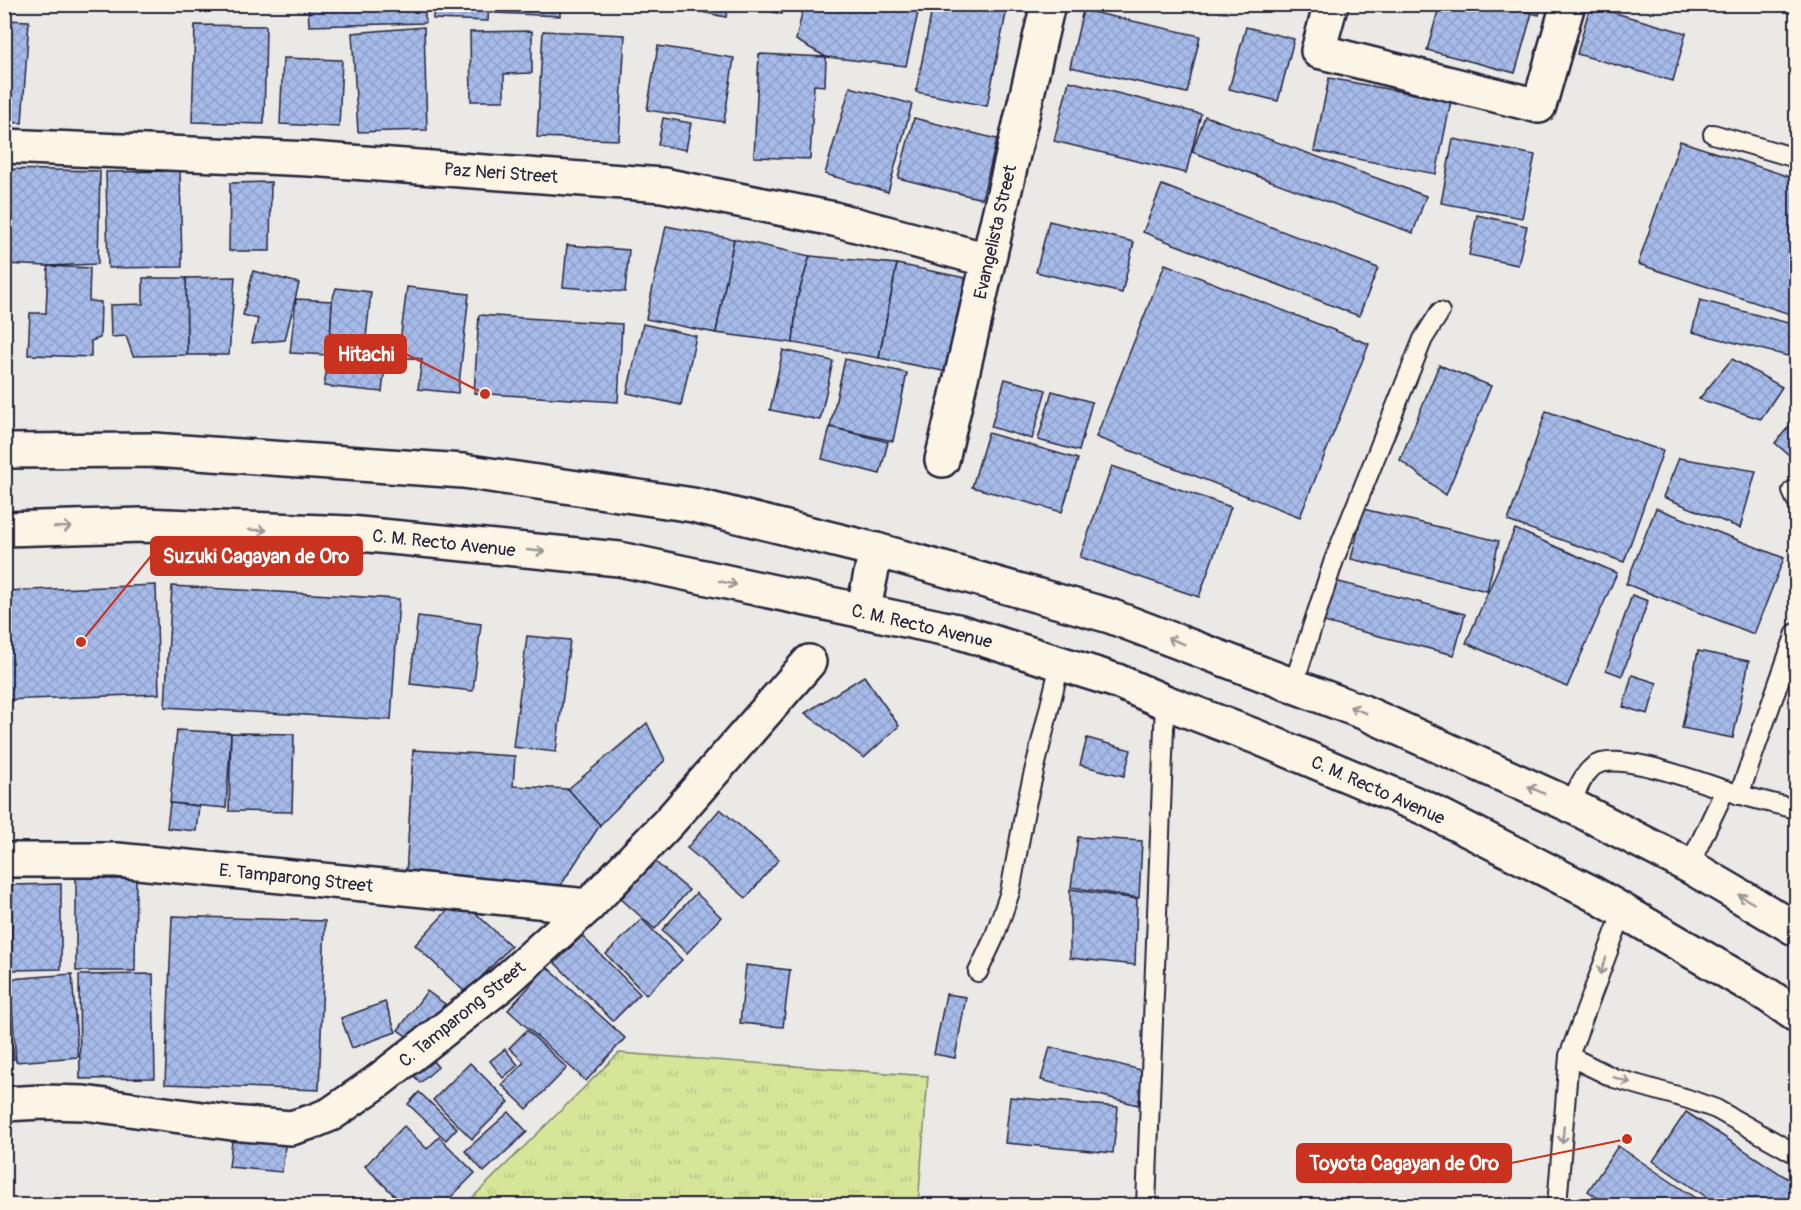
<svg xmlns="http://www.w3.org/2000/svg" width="1801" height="1210" viewBox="0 0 1801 1210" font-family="Pangolin,sans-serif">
<defs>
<pattern id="grass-tufts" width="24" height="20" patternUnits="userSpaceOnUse" patternTransform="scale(1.5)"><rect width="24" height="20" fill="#d7e599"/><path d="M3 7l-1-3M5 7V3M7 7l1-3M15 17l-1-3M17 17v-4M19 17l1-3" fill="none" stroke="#b8c485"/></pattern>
<pattern id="building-cross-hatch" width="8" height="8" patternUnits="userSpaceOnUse" patternTransform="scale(1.5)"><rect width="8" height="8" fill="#a6bbe9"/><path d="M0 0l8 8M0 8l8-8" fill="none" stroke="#8fa0c9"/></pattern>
</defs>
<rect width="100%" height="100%" fill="#ebe9e6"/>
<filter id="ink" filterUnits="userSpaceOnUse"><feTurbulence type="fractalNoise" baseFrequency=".0167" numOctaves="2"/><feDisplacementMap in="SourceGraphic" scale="12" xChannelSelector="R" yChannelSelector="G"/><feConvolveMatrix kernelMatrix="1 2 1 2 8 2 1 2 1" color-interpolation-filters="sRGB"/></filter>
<g filter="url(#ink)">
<!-- grass -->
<path fill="url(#grass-tufts)" stroke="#7c846a" stroke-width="1.5" d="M619,1053L928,1076L918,1205H465Z"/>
<!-- building -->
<g fill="url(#building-cross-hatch)" stroke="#22223b" stroke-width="1.5">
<path d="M308,4H425V23L309,26Z"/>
<path d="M433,4H489L488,21L433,19Z"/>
<path d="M495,4H560V16L495,13Z"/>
<path d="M664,4H729L726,17Z"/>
<path d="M739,4H784L782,14Z"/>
<path d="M804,4H920L906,66L826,57L796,40Z"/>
<path d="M933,4H1008L987,106L916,92Z"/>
<path d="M1440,4H1502L1532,13L1515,73L1427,50Z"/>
<path d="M1500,4H1542L1539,15Z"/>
<path d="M1590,6L1686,33L1673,81L1577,54Z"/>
<path d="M1083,10L1200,36L1187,93L1070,67Z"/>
<path d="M4,20L29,21L22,123L4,122Z"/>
<path d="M195,25L266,26L264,124L192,122Z"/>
<path d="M424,27L427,130L358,132L352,33Z"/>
<path d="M1246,27L1294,39L1278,101L1229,89Z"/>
<path d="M532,31V73L504,74V101H471L470,32Z"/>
<path d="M543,31L625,35L619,140L537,137Z"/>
<path d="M658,46L734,58L724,122L647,110Z"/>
<path d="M759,54L826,57L825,86L814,85L810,159L754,157Z"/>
<path d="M283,58L342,60L339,127L280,124Z"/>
<path d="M1329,78L1451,101L1436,174L1314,151Z"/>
<path d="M1069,81L1201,114L1186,173L1054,141Z"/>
<path d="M850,87L912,104L888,192L825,174Z"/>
<path d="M1205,116L1426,196L1413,233L1192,152Z"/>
<path d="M663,118L691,123L686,150L658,145Z"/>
<path d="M914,118L997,139L982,199L898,178Z"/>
<path d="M1453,139L1535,155L1522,218L1441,203Z"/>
<path d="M1680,141L1796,179V316L1638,264Z"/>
<path d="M4,169L100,171L98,264L48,266L4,264Z"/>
<path d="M180,171L182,267L108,268L106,172Z"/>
<path d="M271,182L270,251H229L230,183Z"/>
<path d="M1162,185L1378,268L1359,316L1143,232Z"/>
<path d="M1477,215L1527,226L1518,265L1469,255Z"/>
<path d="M1049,221L1134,242L1122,293L1036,272Z"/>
<path d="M666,226L734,239L716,333L646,319Z"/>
<path d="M734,239L810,256L797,299L793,343L716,333Z"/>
<path d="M567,245L629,250L625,292L563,287Z"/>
<path d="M810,256L897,264L879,358L793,343L797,299Z"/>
<path d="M897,264L966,278L948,372L879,358Z"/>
<path d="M1165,264L1369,344L1300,517L1096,437Z"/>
<path d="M48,266L90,268L89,301L101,302L100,338L91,341V357L28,355L30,313H46Z"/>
<path d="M253,271L299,283L285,340L252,343L258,319L243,315Z"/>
<path d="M235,277L229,355H187L186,278Z"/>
<path d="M143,278H186L187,355L133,356L126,336L111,337L110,305L143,304Z"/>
<path d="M407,287L469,294L458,393L418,389L422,359L398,357Z"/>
<path d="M336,288L371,292L364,356L386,358L382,392L324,386L329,355L332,301Z"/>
<path d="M296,299L332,301L329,355L290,353Z"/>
<path d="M1700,300L1796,325V358L1692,332Z"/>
<path d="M479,315L622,324L618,402L474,393Z"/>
<path d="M643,324L696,336L681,405L627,393Z"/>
<path d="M783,350L833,361L820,420L770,410Z"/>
<path d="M845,359L907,373L893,441L830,427Z"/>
<path d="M1732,359L1782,387L1761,419L1699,399Z"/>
<path d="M1439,365L1491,386L1446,495L1400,460Z"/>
<path d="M1005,379L1046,390L1032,439L991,427Z"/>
<path d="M1052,391L1092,402L1079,451L1038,440Z"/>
<path d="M1546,411L1663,451L1624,562L1508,521Z"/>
<path d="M1796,418V461L1775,443Z"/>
<path d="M830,427L888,442L880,474L822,459Z"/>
<path d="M988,433L1078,459L1062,512L972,487Z"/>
<path d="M1679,458L1756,471L1740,528L1663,497Z"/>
<path d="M1112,466L1231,507L1199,597L1080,557Z"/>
<path d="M1656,508L1784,558L1754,634L1626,584Z"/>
<path d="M1363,509L1499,541L1487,591L1351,559Z"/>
<path d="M1515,529L1617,573L1567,687L1466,643Z"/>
<path d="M1335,581L1465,614L1454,655L1324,622Z"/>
<path d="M156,585L159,694L4,700V591Z"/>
<path d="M172,586L399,599L391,720L165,707Z"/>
<path d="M1632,595L1648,601L1622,676L1606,670Z"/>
<path d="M418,616L481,624L473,691L410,684Z"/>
<path d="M527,636L570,640L556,752L513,747Z"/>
<path d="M1698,651L1749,661L1733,738L1682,728Z"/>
<path d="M1632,675L1657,683L1648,714L1623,707Z"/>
<path d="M864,676L899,726L864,758L805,713Z"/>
<path d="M647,723L665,760L600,825L568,789Z"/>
<path d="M177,730L231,733L226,808L170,803Z"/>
<path d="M231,733L294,734L292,812L229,811Z"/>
<path d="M1087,738L1131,750L1124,776L1080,765Z"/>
<path d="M413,750L515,756L513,786L568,789L600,825L561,885L406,877Z"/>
<path d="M170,803L199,806L196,831L167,828Z"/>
<path d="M720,809L779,859L746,898L687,848Z"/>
<path d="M1078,837L1142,841L1139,898L1071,887Z"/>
<path d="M654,861L689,890L655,929L621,899Z"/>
<path d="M76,870H106V879H136L135,971H76Z"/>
<path d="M61,884V969L12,970V885Z"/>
<path d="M1070,889L1137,899L1135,965L1070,958Z"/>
<path d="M696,893L721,917L687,953L662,930Z"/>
<path d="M459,898L511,946L466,993L415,945Z"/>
<path d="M172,916L325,921L319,1090L165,1084Z"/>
<path d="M642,919L682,960L646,995L606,954Z"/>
<path d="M582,936L640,994L613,1021L555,963Z"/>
<path d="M746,965L790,970L783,1027L740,1023Z"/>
<path d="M547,967L625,1038L586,1081L508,1010Z"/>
<path d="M72,974L78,1057L16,1062L10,979Z"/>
<path d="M153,974L155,1078L80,1079L79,975Z"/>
<path d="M4,980L14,1059L4,1060Z"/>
<path d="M427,991L445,1004L416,1043L398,1030Z"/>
<path d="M946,994L966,997L955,1058L934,1054Z"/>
<path d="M385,1002L396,1032L352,1048L341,1018Z"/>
<path d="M527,1030L567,1068L527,1109L502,1085L524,1062L509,1048Z"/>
<path d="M1050,1047L1145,1071L1138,1105L1041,1080Z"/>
<path d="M505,1049L518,1065L503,1078L490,1061Z"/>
<path d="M430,1058L438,1067L420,1083L412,1073Z"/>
<path d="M470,1063L509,1102L472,1139L433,1100Z"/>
<path d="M419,1092L457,1128L446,1140L408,1104Z"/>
<path d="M1010,1097L1118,1107L1113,1153L1005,1143Z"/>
<path d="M509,1112L527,1132L484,1172L465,1151Z"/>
<path d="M1686,1112L1796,1184V1206H1720L1653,1161Z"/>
<path d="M404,1126L427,1149L439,1137L475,1173L442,1206H405L365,1166Z"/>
<path d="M233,1132L286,1138L282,1172L229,1167Z"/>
<path d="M1618,1146L1707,1206H1610L1588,1191Z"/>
</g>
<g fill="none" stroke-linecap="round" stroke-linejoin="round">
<!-- lane casing -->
<g stroke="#22223b" stroke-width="22">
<g id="lane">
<path d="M1713,134L1796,158"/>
<path d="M1792,491L1796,500"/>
<path d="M1293,686L1334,560L1423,339L1440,312"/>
<path d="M1739,795L1796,633"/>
<path d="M1570,805C1576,793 1582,775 1594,766C1619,749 1709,786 1738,794C1757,800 1777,804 1796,809"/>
<path d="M1689,866L1725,790"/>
<path d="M978,972L994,938L1010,892L1026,805L1060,664"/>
<path d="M1569,1056L1614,1078L1688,1099L1716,1109L1796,1154"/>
<path d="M1146,1206L1165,702"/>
<path d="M1557,1206L1569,1056L1623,911"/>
</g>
</g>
<!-- street casing -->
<g stroke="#22223b" stroke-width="38">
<g id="street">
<path d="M1331,4L1318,51L1539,106L1568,4"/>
<path d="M4,146L310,159L663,185L834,219L988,260"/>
<path d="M942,460L1048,4"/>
<path d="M4,860H117L588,906"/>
<path d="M4,1104L42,1102L84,1103L232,1123L291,1128L314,1121L331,1114L377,1082L501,985L588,906L670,821L809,662"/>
</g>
</g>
<!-- highway casing -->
<g stroke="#22223b" stroke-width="38">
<g id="highway">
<path d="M4,451L153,450L463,471L693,505L876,550L1110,616L1363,712L1570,805L1689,866L1796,929"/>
<path d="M4,529L142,525L349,533L619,559L957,631L1117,681L1165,702L1257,737L1425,808L1592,893L1769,996L1796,1015"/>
<path d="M863,612L876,550"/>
</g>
</g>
<!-- lane -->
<use href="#lane" stroke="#fcf5e5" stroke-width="18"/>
<!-- street -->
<use href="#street" stroke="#fcf5e5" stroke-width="33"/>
<!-- highway -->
<use href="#highway" stroke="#fcf5e5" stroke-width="33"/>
</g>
<!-- one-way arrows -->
<defs><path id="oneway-shaft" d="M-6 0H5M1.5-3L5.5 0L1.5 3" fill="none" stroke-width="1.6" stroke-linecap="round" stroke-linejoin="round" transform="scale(1.5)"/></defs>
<g stroke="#9a9698">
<use href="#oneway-shaft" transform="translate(63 527) rotate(-1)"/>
<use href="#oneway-shaft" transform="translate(258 530) rotate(2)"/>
<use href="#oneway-shaft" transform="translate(536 551) rotate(6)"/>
<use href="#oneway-shaft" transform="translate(728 583) rotate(12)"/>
<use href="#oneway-shaft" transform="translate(1176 641) rotate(-159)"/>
<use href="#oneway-shaft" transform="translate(1358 710) rotate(-158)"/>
<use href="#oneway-shaft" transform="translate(1536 790) rotate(-156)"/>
<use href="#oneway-shaft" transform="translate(1746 899) rotate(-150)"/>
<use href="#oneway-shaft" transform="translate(1603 966) rotate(110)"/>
<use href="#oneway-shaft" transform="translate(1622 1080) rotate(18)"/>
<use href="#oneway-shaft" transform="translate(1563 1135) rotate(95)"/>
</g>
</g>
<g text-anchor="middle" stroke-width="6" stroke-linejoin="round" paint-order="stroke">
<!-- street labels -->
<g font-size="18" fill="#22223b" stroke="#fcf5e5">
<text transform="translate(501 173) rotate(4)" y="6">Paz Neri Street</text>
<text transform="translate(995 232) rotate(-77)" y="6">Evangelista Street</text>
<text transform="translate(444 543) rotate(6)" y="6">C. M. Recto Avenue</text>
<text transform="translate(922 626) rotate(13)" y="6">C. M. Recto Avenue</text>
<text transform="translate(1378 790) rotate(24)" y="6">C. M. Recto Avenue</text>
<text transform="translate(296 878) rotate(6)" y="6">E. Tamparong Street</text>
<text transform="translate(462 1014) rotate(-39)" y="6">C. Tamparong Street</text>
</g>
</g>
<!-- callouts -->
<path fill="none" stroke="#c8321e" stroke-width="2" d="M485 394L406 354M81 642L151 556M1627 1139L1511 1163"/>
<g fill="#c8321e" stroke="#fcf5e5" stroke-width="2">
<circle cx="485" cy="394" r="6"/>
<circle cx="81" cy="642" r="6"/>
<circle cx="1627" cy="1139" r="6"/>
</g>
<g fill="#c8321e" stroke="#c8321e" stroke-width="2">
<rect x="325" y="335" width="81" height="38" rx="6"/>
<rect x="151" y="537" width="211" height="38" rx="6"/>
<rect x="1297" y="1144" width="214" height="38" rx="6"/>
</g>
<g font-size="20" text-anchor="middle" font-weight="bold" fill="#fff">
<text x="366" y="361">Hitachi</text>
<text x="256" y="563">Suzuki Cagayan de Oro</text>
<text x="1404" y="1170">Toyota Cagayan de Oro</text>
</g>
<!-- margin -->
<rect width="1801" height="1210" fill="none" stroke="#fcf5e5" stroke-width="24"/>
<rect x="12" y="12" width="1777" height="1186" fill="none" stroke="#22223b" stroke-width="2" filter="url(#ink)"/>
</svg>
